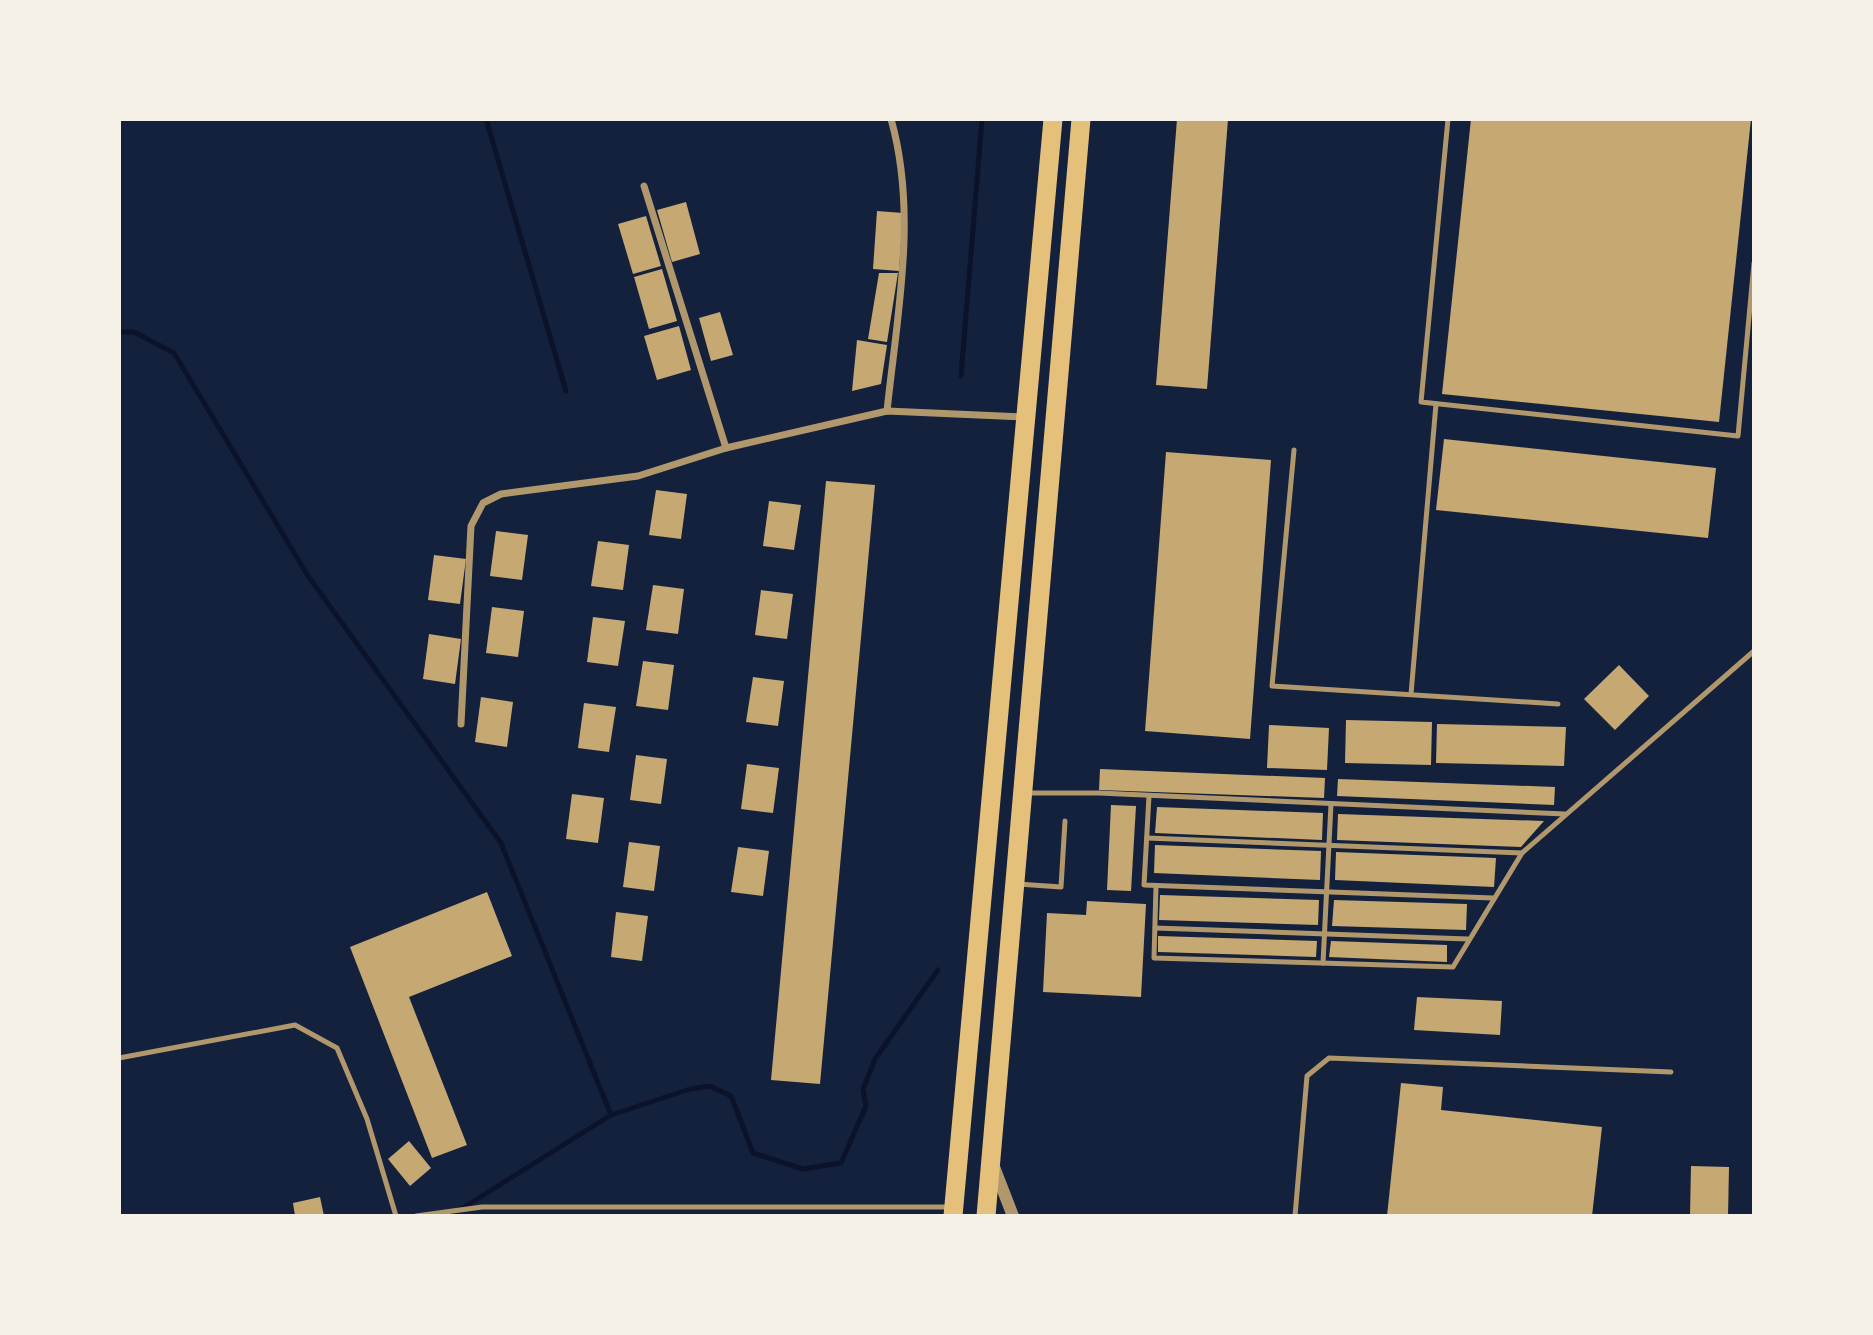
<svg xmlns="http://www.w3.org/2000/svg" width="1873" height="1335" viewBox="0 0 1873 1335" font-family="Raleway,sans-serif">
<rect width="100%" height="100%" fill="#14213d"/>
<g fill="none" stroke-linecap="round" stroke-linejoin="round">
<!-- stream -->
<g stroke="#0b132b" stroke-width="5">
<path d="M486,119L566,391"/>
<path d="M119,332H134L174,353L308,576L501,843L611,1115"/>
<path d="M961,376L982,119"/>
<path d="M450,1216L611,1115L690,1089L710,1086L731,1096L753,1153L803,1169L841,1163L866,1106L863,1089L875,1059L938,970"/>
</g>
</g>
<!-- building -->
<g fill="#c6a872">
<path d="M1177,119H1228L1207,389L1156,385Z"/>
<path d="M1471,119H1751L1719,422L1442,394Z"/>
<path d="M686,202L700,254L672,262L657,210Z"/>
<path d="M877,211L903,213L899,271L873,269Z"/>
<path d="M646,216L661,266L633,274L618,224Z"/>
<path d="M662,269L677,321L649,329L634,277Z"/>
<path d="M879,273H898L887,342L868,339Z"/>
<path d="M720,312L733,355L711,361L699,318Z"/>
<path d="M679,326L691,370L657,380L644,336Z"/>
<path d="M857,340L887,345L881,384L852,391Z"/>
<path d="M1444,439L1716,468L1708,538L1436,510Z"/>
<path d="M1166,452L1271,460L1250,739L1145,731Z"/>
<path d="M826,481L875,485L820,1084L771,1080Z"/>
<path d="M656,490L687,494L681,539L649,535Z"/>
<path d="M769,501L801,505L794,550L763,546Z"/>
<path d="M496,531L528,535L522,580L490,576Z"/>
<path d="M598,541L629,545L623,590L591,586Z"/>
<path d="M434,555L466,559L460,604L428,600Z"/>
<path d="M653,585L684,589L678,634L646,630Z"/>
<path d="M761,590L793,594L787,639L755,635Z"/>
<path d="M492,607L524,611L518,657L486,653Z"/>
<path d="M593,617L625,621L618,666L587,662Z"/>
<path d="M429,634L461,639L455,684L423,679Z"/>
<path d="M643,661L674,665L668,710L636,706Z"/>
<path d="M1619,665L1649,696L1615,730L1584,699Z"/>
<path d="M753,677L784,681L778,726L746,722Z"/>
<path d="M481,697L513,702L507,747L475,742Z"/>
<path d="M584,703L616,707L609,752L578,748Z"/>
<path d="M1346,720L1432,722L1431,765L1345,763Z"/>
<path d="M1437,724L1566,727L1564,766L1436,763Z"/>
<path d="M1269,725L1329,728L1327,770L1267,768Z"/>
<path d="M636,755L667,759L661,804L630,800Z"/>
<path d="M747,764L779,768L773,813L741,809Z"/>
<path d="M1100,769L1325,778L1324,798L1099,790Z"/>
<path d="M1338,779L1555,787L1554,805L1337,796Z"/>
<path d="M572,794L604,798L598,843L566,839Z"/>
<path d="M1111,805L1136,806L1131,891L1107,890Z"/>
<path d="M1157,807L1323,813L1322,840L1155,833Z"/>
<path d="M1338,814L1544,821L1521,847L1337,840Z"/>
<path d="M629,842L660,846L654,891L623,887Z"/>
<path d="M1155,845L1321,851L1320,880L1154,873Z"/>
<path d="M738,847L769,851L763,896L731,892Z"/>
<path d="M1336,852L1496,858L1494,887L1335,880Z"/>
<path d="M487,892L512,956L409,997L467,1145L432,1158L350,947Z"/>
<path d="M1160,895L1319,900L1318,925L1159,920Z"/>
<path d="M1334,900L1467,904L1466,930L1332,926Z"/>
<path d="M1087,901L1146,904L1141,997L1043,992L1047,913L1086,915Z"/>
<path d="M616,912L648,916L642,961L611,957Z"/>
<path d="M1158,936L1317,941L1316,957L1158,952Z"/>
<path d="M1331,941L1447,945V962L1329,957Z"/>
<path d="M1417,997L1502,1001L1500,1035L1414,1030Z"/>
<path d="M1401,1083L1443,1087L1441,1110L1602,1127L1592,1216H1387Z"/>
<path d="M409,1141L431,1168L410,1186L388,1159Z"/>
<path d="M1691,1166L1729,1167L1728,1216H1690Z"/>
<path d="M320,1197L324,1216H295L293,1203Z"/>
</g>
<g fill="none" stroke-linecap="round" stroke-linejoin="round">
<!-- service -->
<g stroke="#b1986c" stroke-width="5">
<path d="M1448,119L1421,402L1738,436L1754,263"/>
<path d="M1294,450L1272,686L1558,704"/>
<path d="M1411,694L1436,404"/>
<path d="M1025,793H1099L1565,814"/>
<path d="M1149,796L1144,885L1493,898"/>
<path d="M1147,838L1522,853"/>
<path d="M1018,884L1061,887L1065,821"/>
<path d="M1156,886L1154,958L1453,967L1522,853L1754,651"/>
<path d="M1155,928L1468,939"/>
<path d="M1323,963L1331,804"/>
<path d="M119,1058L295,1025L337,1048L367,1119L396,1216"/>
<path d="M416,1216L482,1207H951"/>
<path d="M1295,1216L1307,1076L1329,1058L1671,1072"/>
</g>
<!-- minor -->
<g stroke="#b1986c" stroke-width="7">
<path d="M644,186L726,448"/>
<path d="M887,411C897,315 918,214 891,119"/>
<path d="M461,724L471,526L483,503L501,494L638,476L726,448L887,411L1023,417"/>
</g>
<!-- tertiary -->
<path stroke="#b1986c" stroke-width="12" d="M994,1167L1013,1216"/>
<!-- trunk -->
<g stroke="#e5c07b" stroke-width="19">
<path d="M953,1216L1053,119"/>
<path d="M986,1216L1081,119"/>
</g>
</g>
<!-- border -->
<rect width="1873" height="1335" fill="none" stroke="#f6f1e7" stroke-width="242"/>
</svg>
